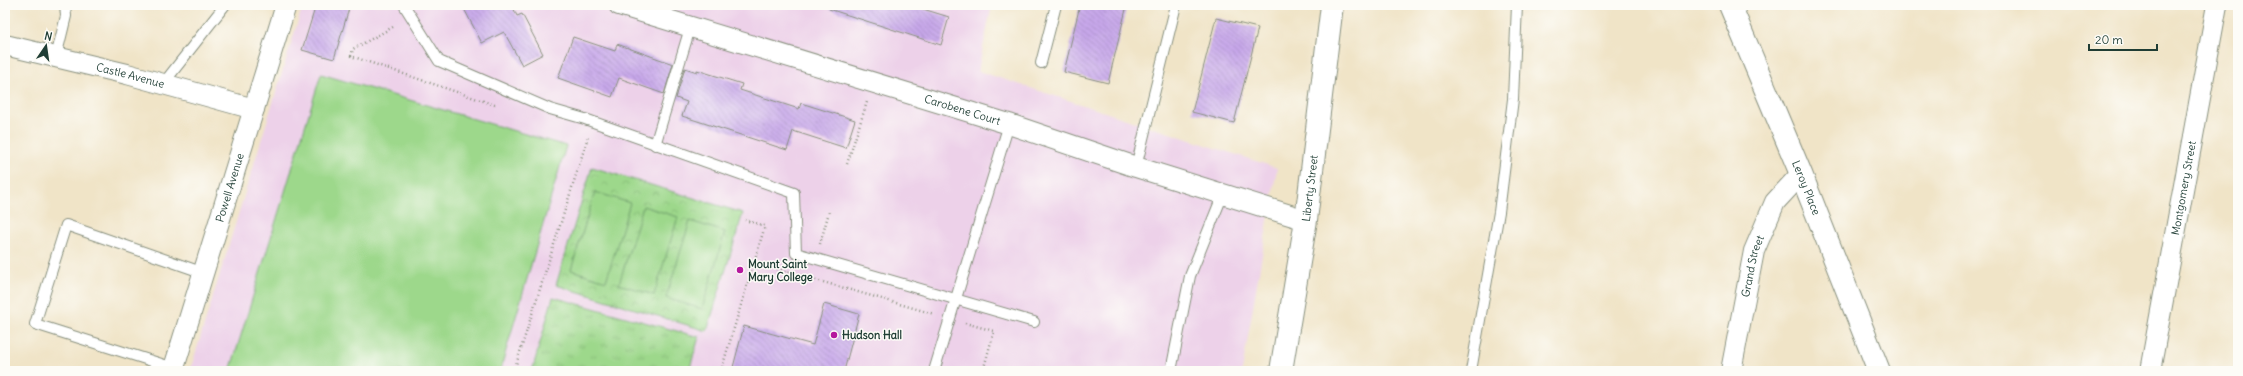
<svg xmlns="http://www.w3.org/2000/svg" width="2243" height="376" viewBox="0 0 2243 376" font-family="Delius,sans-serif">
<defs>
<pattern id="grass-tufts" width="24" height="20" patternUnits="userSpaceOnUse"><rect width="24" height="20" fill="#9dd88b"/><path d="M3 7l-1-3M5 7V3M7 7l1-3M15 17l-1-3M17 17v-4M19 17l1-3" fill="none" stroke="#87ba79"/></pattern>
<pattern id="park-crowns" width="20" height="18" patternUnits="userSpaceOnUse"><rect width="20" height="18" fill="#9dd88b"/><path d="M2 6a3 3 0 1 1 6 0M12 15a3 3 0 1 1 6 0" fill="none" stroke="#87ba79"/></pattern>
<pattern id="building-back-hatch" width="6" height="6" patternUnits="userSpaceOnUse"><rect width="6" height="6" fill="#c7a7ea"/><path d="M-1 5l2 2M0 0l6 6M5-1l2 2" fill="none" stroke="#a189be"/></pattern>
</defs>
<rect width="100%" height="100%" fill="#fdfcf7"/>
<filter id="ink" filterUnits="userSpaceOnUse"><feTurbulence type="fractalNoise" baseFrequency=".025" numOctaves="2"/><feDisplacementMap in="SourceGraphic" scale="8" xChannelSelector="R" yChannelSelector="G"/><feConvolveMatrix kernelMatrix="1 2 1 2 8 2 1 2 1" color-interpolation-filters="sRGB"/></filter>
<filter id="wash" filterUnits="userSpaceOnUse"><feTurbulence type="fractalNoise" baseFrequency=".012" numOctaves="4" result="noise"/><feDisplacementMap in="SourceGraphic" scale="16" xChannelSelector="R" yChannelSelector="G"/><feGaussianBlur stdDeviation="0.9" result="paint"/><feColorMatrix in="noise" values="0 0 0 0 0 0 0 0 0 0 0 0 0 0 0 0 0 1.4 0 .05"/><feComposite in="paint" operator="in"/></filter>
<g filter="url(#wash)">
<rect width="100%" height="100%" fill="#f0e4c7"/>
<!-- built -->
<path fill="#edd1e9" d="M303,5H992L978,71L1277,168L1242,371H190Z"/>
<!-- grass -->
<path fill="url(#grass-tufts)" stroke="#5e8a60" d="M553,297L699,337L689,371H532Z"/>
<!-- park -->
<path fill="url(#park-crowns)" stroke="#5e8a60" d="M592,167L743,213L707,331L556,285Z"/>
<!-- pitch -->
<g fill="#9dd88b" stroke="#5e8a60">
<path d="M321,74L566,146L500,371H230Z"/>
<path d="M595,192L630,203L606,281L571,270Z"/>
<path d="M643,206L678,217L654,295L619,284Z"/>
<path d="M690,221L725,232L702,309L666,298Z"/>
</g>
<g id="blocks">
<!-- building -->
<g fill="url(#building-back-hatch)">
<path d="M316,5H350L334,59L302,50Z"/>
<path d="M462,5H512L517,16L522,14L543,54L522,65L504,32L482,43Z"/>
<path d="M829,5H910L949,17L941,45L829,9Z"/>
<path d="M1080,5H1127L1108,83L1064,72Z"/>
<path d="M1216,18L1258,28L1234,123L1192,112Z"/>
<path d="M573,37L615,51L617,44L673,64L664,94L619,78L612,97L558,78Z"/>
<path d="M685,68L697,72V70L742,84L740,90L799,109L801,103L855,120L846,148L793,131L787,150L682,116L687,102L676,98Z"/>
<path d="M824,304L859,314L844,371H732L744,326L813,345Z"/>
</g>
</g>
</g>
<g filter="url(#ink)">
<use href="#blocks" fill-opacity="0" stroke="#88907e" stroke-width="1"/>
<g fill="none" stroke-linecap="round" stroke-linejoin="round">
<!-- service casing -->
<g stroke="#88907e" stroke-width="12">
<g id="service">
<path d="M404,5L439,61L550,109L585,119L794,193L796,253L1034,322"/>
<path d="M665,20L669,5"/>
<path d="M56,57L66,16L65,5"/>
<path d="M1041,63L1056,5"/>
<path d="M163,84L225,5"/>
<path d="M655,145L690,28"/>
<path d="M1136,167L1176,5"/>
<path d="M174,368L35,324L66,225L204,273"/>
<path d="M934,371L1009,124"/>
<path d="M1171,371L1190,276L1223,194"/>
<path d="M1471,371L1499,212L1513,99L1517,5"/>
</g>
</g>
<!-- minor casing -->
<g stroke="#88907e" stroke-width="22">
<g id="minor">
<path id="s1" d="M619,5L1009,124L1136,167L1306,220"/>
<path id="s2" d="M5,45L127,74L254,109"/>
<path id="s3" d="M173,371L286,5"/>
<path id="s4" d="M1731,371L1754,251L1775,202L1801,174"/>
<path id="s5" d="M2150,371L2217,5"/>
</g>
</g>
<!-- tertiary casing -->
<g stroke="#88907e" stroke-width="24">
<g id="tertiary">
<path id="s6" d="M1730,5L1801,174L1879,371"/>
<path id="s7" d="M1281,371L1306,220L1332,5"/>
</g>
</g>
<!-- path -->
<g stroke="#88907e" stroke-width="2.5" stroke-dasharray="1 3" stroke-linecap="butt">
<path d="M393,27L353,49L351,56L495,105"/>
<path d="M847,164L867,102"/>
<path d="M820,244L829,212"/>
<path d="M754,262L934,314"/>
<path d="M965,323L994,331L983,371"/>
<path d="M514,371L588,137"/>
<path d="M721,371L765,226L745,220"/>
</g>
<!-- service -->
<use href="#service" stroke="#fff" stroke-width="10"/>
<!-- minor -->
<use href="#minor" stroke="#fff" stroke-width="20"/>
<!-- tertiary -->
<use href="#tertiary" stroke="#fff" stroke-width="22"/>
</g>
</g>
<!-- markers -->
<g fill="#b5179e" stroke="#fdfcf7" stroke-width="1.5">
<circle cx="740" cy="270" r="4"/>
<circle cx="834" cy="335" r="4"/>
</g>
<g text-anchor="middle" stroke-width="3" stroke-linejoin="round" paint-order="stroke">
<!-- street labels -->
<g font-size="11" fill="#1f3d34" stroke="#fdfcf7">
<text dy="4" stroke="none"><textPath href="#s2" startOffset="129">Castle Avenue</textPath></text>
<text dy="4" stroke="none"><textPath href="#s1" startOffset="359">Carobene Court</textPath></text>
<text dy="4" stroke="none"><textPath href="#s6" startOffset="198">Leroy Place</textPath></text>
<text dy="4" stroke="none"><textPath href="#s3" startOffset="192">Powell Avenue</textPath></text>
<text dy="4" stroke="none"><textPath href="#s7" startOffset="185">Liberty Street</textPath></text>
<text dy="4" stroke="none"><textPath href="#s5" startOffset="186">Montgomery Street</textPath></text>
<text dy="4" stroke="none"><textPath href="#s4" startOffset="107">Grand Street</textPath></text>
</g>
<!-- poi labels -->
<g font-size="11" font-weight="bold" fill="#1f3d34" stroke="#fdfcf7" text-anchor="start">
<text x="748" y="268">Mount Saint<tspan x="748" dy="13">Mary College</tspan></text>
<text x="842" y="339">Hudson Hall</text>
</g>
</g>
<!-- margin -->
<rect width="2243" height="376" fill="none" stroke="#fdfcf7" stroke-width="20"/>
<!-- north arrow -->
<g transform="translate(46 46) rotate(13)" stroke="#fdfcf7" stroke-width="3" paint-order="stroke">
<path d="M0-3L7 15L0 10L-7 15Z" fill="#1f3d34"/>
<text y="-6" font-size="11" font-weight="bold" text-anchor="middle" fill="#1f3d34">N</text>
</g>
<!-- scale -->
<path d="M2089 44v6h68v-6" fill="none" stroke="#1f3d34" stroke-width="2"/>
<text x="2095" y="44" font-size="12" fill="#1f3d34" stroke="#fdfcf7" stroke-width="3" paint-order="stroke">20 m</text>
</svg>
